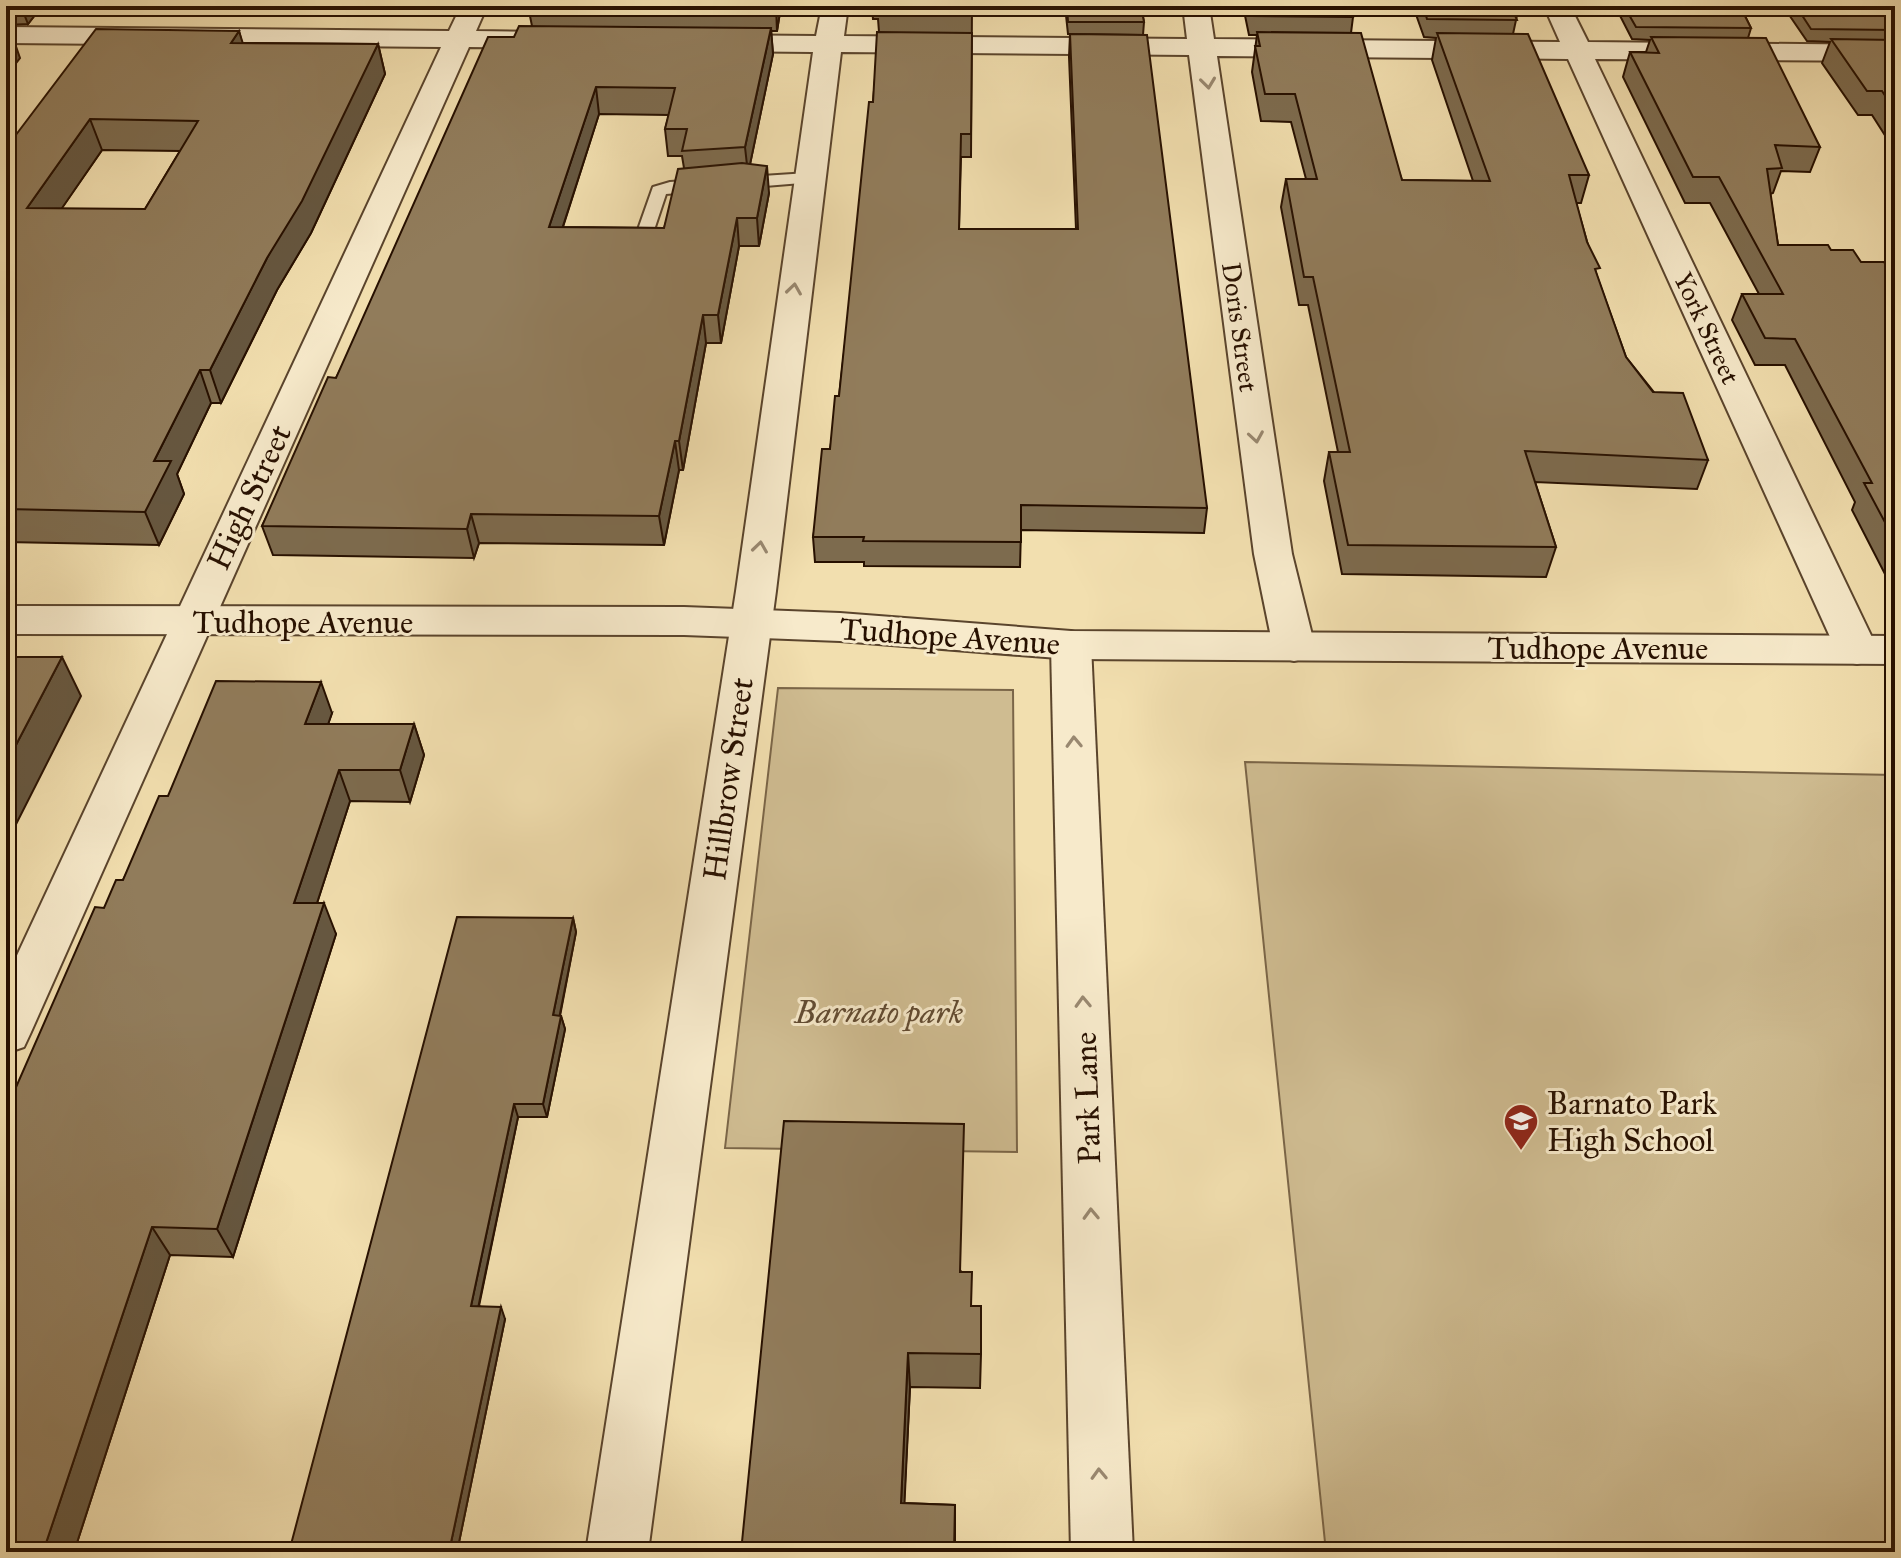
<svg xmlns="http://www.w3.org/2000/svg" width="1901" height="1558" viewBox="0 0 1901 1558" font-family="'IM FELL Great Primer',serif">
<rect width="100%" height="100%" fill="#f2dfaf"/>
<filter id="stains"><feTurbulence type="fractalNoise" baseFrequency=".0025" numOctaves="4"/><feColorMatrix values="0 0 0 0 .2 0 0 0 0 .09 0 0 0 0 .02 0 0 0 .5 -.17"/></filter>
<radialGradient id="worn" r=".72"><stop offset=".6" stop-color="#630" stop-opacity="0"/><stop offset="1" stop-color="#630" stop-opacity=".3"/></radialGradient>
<!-- green -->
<g fill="#cfbc91" stroke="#7b6648" stroke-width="2">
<path d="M778,688L1013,690L1017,1152L725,1148Z"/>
<path d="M1245,762L1895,775V1552H1326Z"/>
</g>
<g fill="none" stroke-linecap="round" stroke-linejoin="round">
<!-- service casing -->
<g stroke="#5a442c" stroke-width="4">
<path id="service" d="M808,173L814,174V182L666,194L650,242L644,243L635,238L653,187L670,182Z"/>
</g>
<!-- minor casing -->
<g stroke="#5a442c" stroke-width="4">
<g id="minor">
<path d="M461,6H487L476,31L549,32L559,34L563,40L559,46L549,48L469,47L31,1032L24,1047L6,1053V979L441,47L6,43V27L449,31Z"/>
<path d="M822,6H848L844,36L1187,39L1183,6H1209L1214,39L1560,42L1544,6H1570L1588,42L1895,45V61L1595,59L1878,650L1872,660L1857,664L1842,660L1836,650L1568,59L1217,56L1292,554L1315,647L1309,657L1294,661L1279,657L1273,647L1254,554L1189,55L841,52L776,591L648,1552H586L736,591L813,52L713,51L703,49L699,43L703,37L713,35L816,36Z"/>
<path d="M1071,631L1085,635L1091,645L1133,1552H1071L1051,645L1057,635Z"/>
</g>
</g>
<!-- tertiary casing -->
<g stroke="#5a442c" stroke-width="4">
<path id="tertiary" d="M6,606L684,607L840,613L1071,631L1895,636V664L1071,659L840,641L684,635L6,634Z"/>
</g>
<!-- service -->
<use href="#service" fill="#f7eacb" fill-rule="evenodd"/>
<!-- minor -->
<use href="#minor" fill="#f7eacb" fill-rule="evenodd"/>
<!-- tertiary -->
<use href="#tertiary" fill="#f7eacb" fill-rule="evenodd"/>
</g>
<!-- wall -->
<g fill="#7d6b4e" stroke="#271000" stroke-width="2" fill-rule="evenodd">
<path d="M6,6H42L28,24L6,25Z"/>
<path d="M528,6H781L777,31H771L773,54L750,164L769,193L759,246H739L721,343H706L683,470H679L664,545L479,543L474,558L273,555L262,526L336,378L514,37L532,26ZM599,114L669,115L665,129L668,156H682L684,168L664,228L563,227Z"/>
<path d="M872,6H972L971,157H961L959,229H1076L1069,57L1070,34L1207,508L1204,533L1021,530L1020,567L864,566V562H815L813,537L830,449L839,396L873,102L879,32L878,19H873Z"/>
<path d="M1065,6H1141L1144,22L1143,35L1068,34Z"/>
<path d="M1243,6H1350L1353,17L1351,33L1402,180L1473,181L1432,60L1436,38L1424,37L1413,6H1519L1513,34L1589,175L1581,203H1576L1597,276L1626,357L1708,460L1697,489L1535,482L1556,547L1546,577L1342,574L1324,481L1329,452H1338L1308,305H1299L1281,207L1286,179H1306L1291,122L1261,121L1252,72L1257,35H1249Z"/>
<path d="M1615,6H1740L1751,28L1748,38L1820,147L1810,172L1781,171L1773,193L1770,194L1778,245L1831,250L1861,262L1895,280V576H1886L1852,510L1855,502L1785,365H1755L1732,320L1742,294H1759L1710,203H1685L1623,77L1630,52H1646L1650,40L1632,39Z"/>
<path d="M1783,6H1883L1895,22V151L1872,115H1858L1822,63L1830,42L1807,41Z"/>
<path d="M239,31L242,43L378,44L385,74L311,233L277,290L221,403H211L177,474L184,494L159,545L6,542V148ZM102,150L180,151L145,209H61Z"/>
<path d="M332,713L328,724H414L424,755L410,802L350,801L317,903L336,934L233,1257L170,1255L74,1552L104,908L123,880L168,796Z"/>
<path d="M573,918L576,932L560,1016H561L565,1029L547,1117H518L479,1306L505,1319L457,1552H289Z"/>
<path d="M961,1272L971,1306L981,1354L980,1388L910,1387L904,1503L955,1505V1552H741Z"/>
</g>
<!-- shaded-wall -->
<g fill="#665740" stroke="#271000" stroke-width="2">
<path d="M21,6H42L28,24Z"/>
<path d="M776,6H781L777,31Z"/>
<path d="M771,28L773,54L748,174L745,147Z"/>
<path d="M239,31L248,60L231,43Z"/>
<path d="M6,35H12L20,58L6,76Z"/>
<path d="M378,44L385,74L311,233L277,290L221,403L210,370L267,258Z"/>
<path d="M596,87L599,114L554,254L549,227Z"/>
<path d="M90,119L102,150L40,240L27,208Z"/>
<path d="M767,166L769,193L759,246L757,218Z"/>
<path d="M737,218L739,246L721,343L718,315Z"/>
<path d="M703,315L706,343L683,470L679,441Z"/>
<path d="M200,370L211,403L177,474L184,494L159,545L145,512L154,461Z"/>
<path d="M675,441L679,470L664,545L659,516Z"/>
<path d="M471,514L479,543L474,558L467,529Z"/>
<path d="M62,657L81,696L6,844V764Z"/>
<path d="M321,682L332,713L317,756L305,724Z"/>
<path d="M414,724L424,755L410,802L400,770Z"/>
<path d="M339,770L350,801L307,934L294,903Z"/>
<path d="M324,903L336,934L233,1257L217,1229Z"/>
<path d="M573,918L576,932L557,1029L553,1015Z"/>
<path d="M561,1016L565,1029L547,1117L543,1104Z"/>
<path d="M514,1104L518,1117L476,1318L471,1306Z"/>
<path d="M152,1227L170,1255L74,1552H43Z"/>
<path d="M501,1307L505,1319L457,1552H449Z"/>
<path d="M908,1353L910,1387L903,1534L901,1503Z"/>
</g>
<!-- building -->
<g fill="#917c5b" stroke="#271000" stroke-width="2" fill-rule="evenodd">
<path d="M1067,6H1141L1144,22H1068Z"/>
<path d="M1250,6H1350L1353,17L1252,16Z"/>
<path d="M1423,6H1511L1517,20L1427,19Z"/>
<path d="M1624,6H1740L1751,28L1636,27Z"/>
<path d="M1796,6H1883L1895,22V30L1811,29Z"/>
<path d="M519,26L771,28L745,147L682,151L687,129H665L675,88L596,87L549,227L664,228L678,169L742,163L767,166L757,218H737L718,315H703L679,441H675L659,516L471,514L467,529L262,526L328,377L336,378L488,37H514Z"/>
<path d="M96,29L239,31L231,43L378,44L302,201L267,258L210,370H200L154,461H171L145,512L6,509V148ZM90,119L198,121L145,209L27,208Z"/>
<path d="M877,32L972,33L971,134H961L959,229H1078L1070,34L1147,35L1207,508L1021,505V542L863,541L864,537H813L822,449H830L835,396H839L869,102H873Z"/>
<path d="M1257,32L1361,33L1402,180L1490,181L1437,33L1528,34L1589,175H1569L1587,242L1600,268L1595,269L1626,357L1653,392L1683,393L1708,460L1525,451L1556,547L1348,545L1329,452H1350L1313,277H1304L1286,179H1317L1295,94H1265L1255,46H1260Z"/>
<path d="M1651,37L1766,38L1820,147L1775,145L1782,168L1767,169L1778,245H1828L1831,250H1853L1861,262H1884L1895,280V541L1864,483H1872L1795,339L1765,338L1742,294H1783L1719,177H1693L1630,52L1659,53Z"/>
<path d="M1831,39L1895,40V111L1882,91H1867Z"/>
<path d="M6,657H62L6,764Z"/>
<path d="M216,681L321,682L305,724H414L400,770H339L294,903H324L217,1229L152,1227L43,1552H6V1110L95,907L104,908L116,880H123L159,796H168Z"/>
<path d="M457,917L573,918L553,1015L561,1016L543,1104H514L471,1306L501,1307L449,1552H289Z"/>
<path d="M784,1121L964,1124L960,1272H972L971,1306H981V1354L908,1353L901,1503L955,1505L954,1552H741Z"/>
</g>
<!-- one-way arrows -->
<defs><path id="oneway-chevron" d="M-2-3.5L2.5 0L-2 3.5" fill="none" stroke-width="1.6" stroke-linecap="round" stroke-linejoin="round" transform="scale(2)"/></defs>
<g stroke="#998870">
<use href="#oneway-chevron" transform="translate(1208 83) rotate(83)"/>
<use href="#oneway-chevron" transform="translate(794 289) rotate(-82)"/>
<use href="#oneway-chevron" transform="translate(1256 437) rotate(81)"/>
<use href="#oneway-chevron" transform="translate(760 547) rotate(-82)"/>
<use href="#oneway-chevron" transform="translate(1074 742) rotate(-92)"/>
<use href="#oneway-chevron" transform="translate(1083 1002) rotate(-92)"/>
<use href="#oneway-chevron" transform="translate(1091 1214) rotate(-92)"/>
<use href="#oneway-chevron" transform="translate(1099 1474) rotate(-92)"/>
</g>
<!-- icons -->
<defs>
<g id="school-pin" transform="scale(1.8)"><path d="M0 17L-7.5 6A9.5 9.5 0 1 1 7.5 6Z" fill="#8f2418" stroke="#f7eacb"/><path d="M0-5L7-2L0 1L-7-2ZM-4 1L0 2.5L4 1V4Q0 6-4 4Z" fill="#fff"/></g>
</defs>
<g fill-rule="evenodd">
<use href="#school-pin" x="1521" y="1121"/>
</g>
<g text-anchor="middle" stroke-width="6" stroke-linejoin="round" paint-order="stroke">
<!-- far-street labels -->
<g font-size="26" fill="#271000" stroke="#f7eacb">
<text transform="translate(1240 327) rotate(82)" y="9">Doris Street</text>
<text transform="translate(1707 328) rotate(65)" y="9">York Street</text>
</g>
<!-- street labels -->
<g font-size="32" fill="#271000" stroke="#f7eacb">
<text transform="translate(249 497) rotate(-65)" y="11">High Street</text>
<text x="303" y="633">Tudhope Avenue</text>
<text transform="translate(950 636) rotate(4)" y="11">Tudhope Avenue</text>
<text x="1598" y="659">Tudhope Avenue</text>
<text transform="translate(728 779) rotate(-82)" y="11">Hillbrow Street</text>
<text transform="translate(1087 1098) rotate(-92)" y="11">Park Lane</text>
</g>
<!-- park labels -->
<g font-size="32" font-style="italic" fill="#624c33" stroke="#f7eacb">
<text x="879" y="1023">Barnato park</text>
</g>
<!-- poi labels -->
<g font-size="32" fill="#271000" stroke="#f7eacb" text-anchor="start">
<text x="1547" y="1114">Barnato Park<tspan x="1547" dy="37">High School</tspan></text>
</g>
</g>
<!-- margin -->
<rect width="1901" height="1558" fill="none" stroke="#f2dfaf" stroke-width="32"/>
<rect x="8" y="8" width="1885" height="1542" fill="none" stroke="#271000" stroke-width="4"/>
<rect x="16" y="16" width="1869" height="1526" fill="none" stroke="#271000" stroke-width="2"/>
<rect width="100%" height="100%" filter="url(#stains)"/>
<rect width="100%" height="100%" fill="url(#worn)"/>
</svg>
